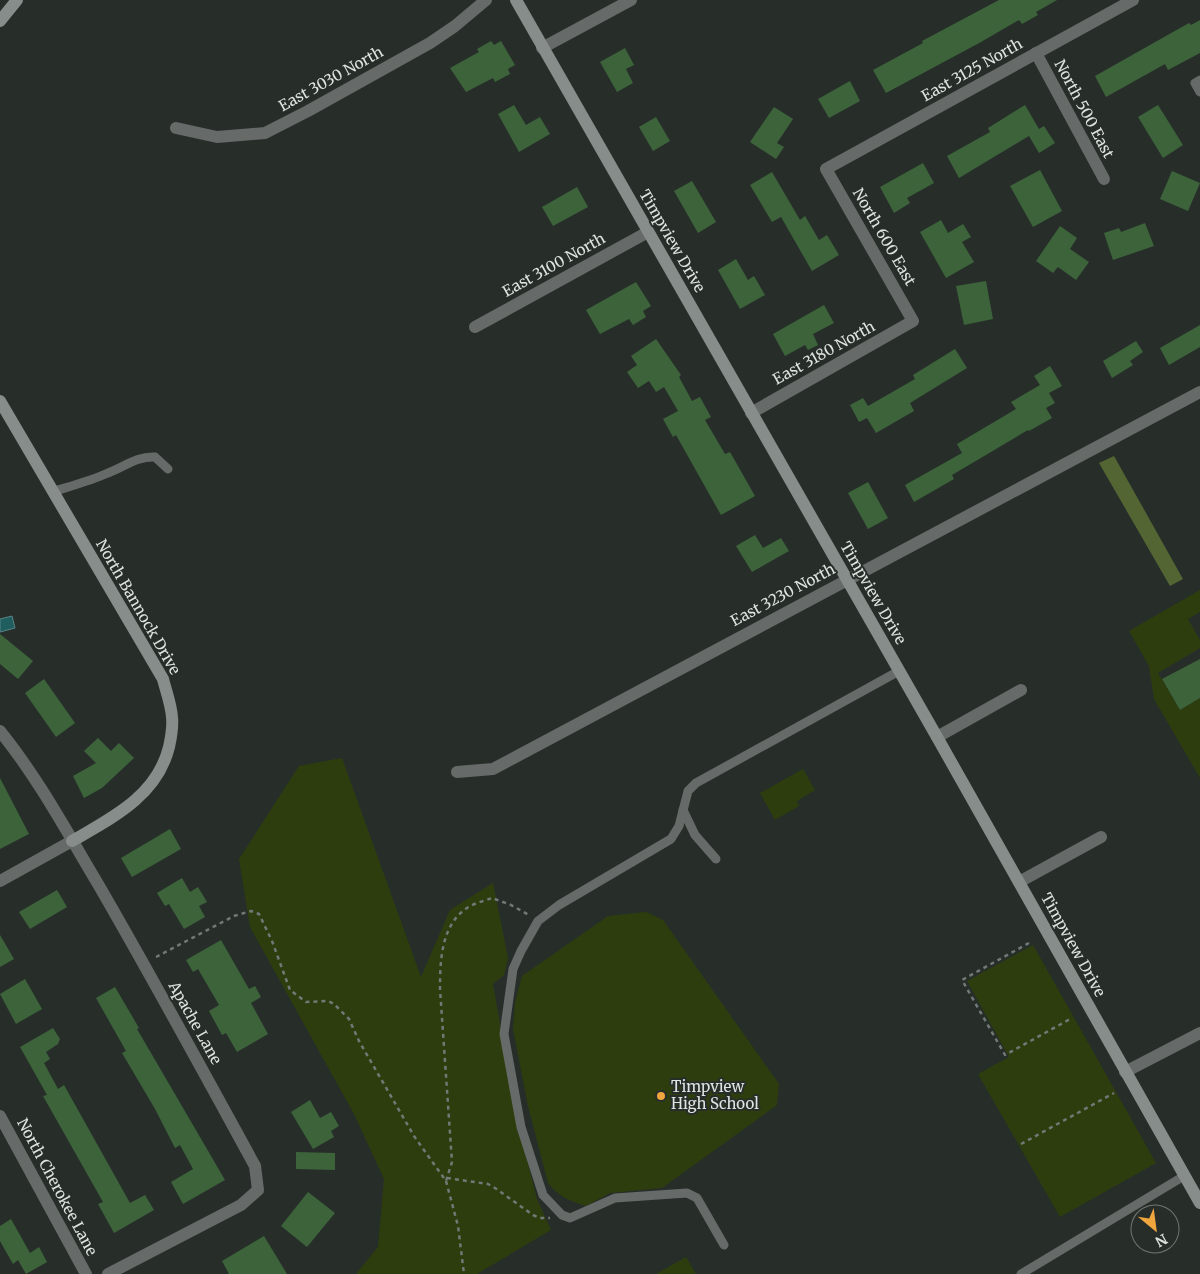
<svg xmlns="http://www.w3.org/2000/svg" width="1200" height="1274" viewBox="0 0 1200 1274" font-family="Merriweather,serif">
<rect width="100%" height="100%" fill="#272e2a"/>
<!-- green -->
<g fill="#2e3d0e">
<path d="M1200,590V612L1188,619L1200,640V648L1158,673L1180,710L1200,698V778L1154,699L1149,666L1129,631Z"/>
<path d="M342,758L421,977L450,910L493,883L508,958L504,975L493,984L518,1125L537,1199L551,1230L477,1274H356L378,1247L384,1179L354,1114L250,927L239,859L299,766Z"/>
<path d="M803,769L815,790L797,801L799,806L775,820L760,793Z"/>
<path d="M646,912L663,920L779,1084L777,1105L662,1188L610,1193L586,1206C570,1201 559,1197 548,1183L528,1106L513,1029L515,1003L522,976L608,916Z"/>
<path d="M1033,945L1156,1163L1060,1217L978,1074L1009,1057L967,981Z"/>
<path d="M686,1257L696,1274H656Z"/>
</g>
<!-- forest -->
<path fill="#536532" d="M1114,456L1183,579L1170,586L1099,463Z"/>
<!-- water -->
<path fill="#1f5d5f" stroke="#598586" d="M12,616L15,628L0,632V619Z"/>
<!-- building -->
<g fill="#3c633a">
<path d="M999,0H1057L1036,12L1038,15L1022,24L1019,20L981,42L886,93L873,70L923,43L922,41Z"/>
<path d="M1200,20V53L1168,70L1165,64L1106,97L1095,76L1189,23L1191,25Z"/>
<path d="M491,41L494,45L501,41L515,65L508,69L510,74L495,82L493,78L466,92L450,68L479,52L477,49Z"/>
<path d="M625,48L634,65L626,69L633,83L617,92L600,62Z"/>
<path d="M850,81L860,101L829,118L818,99Z"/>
<path d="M514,105L526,125L540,117L550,134L519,152L498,114Z"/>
<path d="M1025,105L1039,129L1044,126L1055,143L1039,153L1029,136L959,178L947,156L990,132L988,128Z"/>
<path d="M1158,105L1183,145L1163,158L1138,117Z"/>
<path d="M774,107L793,119L777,143L784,147L776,159L750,142Z"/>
<path d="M656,117L670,141L653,151L639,127Z"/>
<path d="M923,163L934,183L907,198L910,203L894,213L880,187Z"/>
<path d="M1040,170L1062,211L1033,227L1010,186Z"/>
<path d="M1172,171L1200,183L1188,211L1160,199Z"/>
<path d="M772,172L800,220L805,216L819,240L827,235L839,255L812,271L781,217L772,222L750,185Z"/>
<path d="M692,181L716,222L698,233L674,191Z"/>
<path d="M577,187L588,207L553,226L542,207Z"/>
<path d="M941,220L948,233L963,224L971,237L962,242L974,262L946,278L920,232Z"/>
<path d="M1145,223L1154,246L1113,260L1104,233L1119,228L1121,232Z"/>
<path d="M1060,226L1077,238L1070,249L1089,262L1076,280L1058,267L1053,273L1036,261Z"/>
<path d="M736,259L748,280L754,276L765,295L740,309L718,270Z"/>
<path d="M986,281L993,319L964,325L956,286Z"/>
<path d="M636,282L651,306L643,311L646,317L633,325L629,319L600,334L586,310Z"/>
<path d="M824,305L834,323L813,334L818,345L808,350L805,345L785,356L773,334Z"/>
<path d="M1200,325V347L1169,365L1160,348Z"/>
<path d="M656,339L681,375L679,377L692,401L700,397L711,417L705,420L725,454L730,452L755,496L721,515L676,435L673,437L663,419L678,411L664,387L656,392L649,381L638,388L627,372L637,365L631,356Z"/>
<path d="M1136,341L1143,352L1130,361L1133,365L1112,378L1103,361Z"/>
<path d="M955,349L967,368L910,403L914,411L876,433L867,418L859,422L850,405L863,398L868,406L915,379L913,375Z"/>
<path d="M1050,366L1062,386L1049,393L1055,403L1046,408L1052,418L1029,431L1028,430L952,475L954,479L914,502L905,485L962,453L957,444L1016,409L1011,402L1040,385L1034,376Z"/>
<path d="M868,482L888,518L868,529L848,493Z"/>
<path d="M755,535L763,548L781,538L789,551L752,572L736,546Z"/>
<path d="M0,634L33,661L18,679L0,664Z"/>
<path d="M1200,659V698L1180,710L1162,679Z"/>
<path d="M44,679L75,723L56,737L25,693Z"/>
<path d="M98,738L111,751L119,743L134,758L102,788L84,798L73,776L96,763L84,751Z"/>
<path d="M0,778L29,834L0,849Z"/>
<path d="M170,829L181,849L132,877L121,858Z"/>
<path d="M182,878L190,892L198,887L207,902L199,906L205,917L184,929L169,904L165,906L157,893Z"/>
<path d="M57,890L67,907L30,929L19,912Z"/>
<path d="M0,935L14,959L0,967Z"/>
<path d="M221,940L249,989L255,986L261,997L251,1003L268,1034L237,1052L226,1033L222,1035L209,1011L219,1005L198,969L193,972L186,960Z"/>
<path d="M25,979L42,1009L16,1024L0,994Z"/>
<path d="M115,987L139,1028L137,1029L225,1180L183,1204L171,1182L193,1169L180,1145L175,1148L155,1109L122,1053L126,1051L96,998Z"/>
<path d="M53,1028L60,1039L58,1044L46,1052L50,1059L44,1063L58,1089L64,1085L130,1203L145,1195L154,1210L114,1233L98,1204L103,1202L43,1096L47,1095L20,1047Z"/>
<path d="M310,1100L320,1118L331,1112L339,1126L331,1131L334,1137L313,1149L291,1112Z"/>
<path d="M296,1152L335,1153V1170L296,1169Z"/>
<path d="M308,1192L335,1213L307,1247L281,1226Z"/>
<path d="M11,1219L30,1253L39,1247L47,1262L26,1274L18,1260L13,1264L0,1241V1226Z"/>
<path d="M264,1236L287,1274H229L222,1261Z"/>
</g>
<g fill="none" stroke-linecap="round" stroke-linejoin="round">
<!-- path -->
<g stroke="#727875" stroke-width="2.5" stroke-dasharray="4 4" stroke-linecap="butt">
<path d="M1029,943L962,980L1005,1055L1072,1018"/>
<path d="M156,957L234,916L251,911L259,914L272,941L290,990L306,1002L328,1001L334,1004L349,1019L359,1041L414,1136L446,1181L452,1162L440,989C440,961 441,925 467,908C474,903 484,901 492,898L511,905L529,915"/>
<path d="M1021,1144L1114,1093"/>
<path d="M447,1178L488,1184L495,1188L533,1215L540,1218H550"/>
<path d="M446,1181L458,1226L464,1274"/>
</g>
<!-- lane -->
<g stroke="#666a69" stroke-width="9">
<path d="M1200,80L1195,83L1200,92"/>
<path d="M52,492C71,486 90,481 108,473C124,467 137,456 155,457L168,469"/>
<path d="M683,810L695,835L716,859"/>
<path d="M724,1245L697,1198L687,1193L615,1198L570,1218L562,1215L543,1195L521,1127L504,1034L513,969L521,951L538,921L559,905L671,839L679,826L688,791L696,783L899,671"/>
<path d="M1021,1274L1184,1176"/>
</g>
<!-- street -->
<g stroke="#666a69" stroke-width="12">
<path d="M542,48L631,0"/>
<path d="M1036,53L1104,179"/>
<path d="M176,128L217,137L265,133L308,111L430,43L455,26L486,0"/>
<path d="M475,327L648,232"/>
<path d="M751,413L913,321L826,169L1133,0"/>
<path d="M0,731C38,778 67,832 98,884C152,977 203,1071 255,1166L258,1190L241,1205L108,1274"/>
<path d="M937,737L1021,690"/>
<path d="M457,772L493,769L1200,392"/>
<path d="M0,881L72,841"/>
<path d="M1019,882L1101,837"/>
<path d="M1125,1072L1200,1033"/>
<path d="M0,1116L86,1274"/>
</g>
<!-- secondary -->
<g stroke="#878d8b" stroke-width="12">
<path d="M516,0L937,737L1200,1203"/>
<path d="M0,21L17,0"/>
<path d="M0,401L163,679C166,691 171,704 172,717C173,726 171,738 169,747C157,796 112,818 72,841"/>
</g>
</g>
<!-- markers -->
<circle fill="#f0a63e" stroke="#272e2a" stroke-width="2" cx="661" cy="1096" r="5"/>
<g text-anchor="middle" stroke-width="4" stroke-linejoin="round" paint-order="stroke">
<!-- street labels -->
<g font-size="15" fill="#dfe3e1" stroke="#272e2a">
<text transform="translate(972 70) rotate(-29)" y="5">East 3125 North</text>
<text transform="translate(331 79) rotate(-29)" y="5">East 3030 North</text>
<text transform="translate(1084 109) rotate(62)" y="5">North 500 East</text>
<text transform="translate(884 237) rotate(60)" y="5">North 600 East</text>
<text transform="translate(672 241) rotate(60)" y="5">Timpview Drive</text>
<text transform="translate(554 265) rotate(-29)" y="5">East 3100 North</text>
<text transform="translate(824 353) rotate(-29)" y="5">East 3180 North</text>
<text transform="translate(873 593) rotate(60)" y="5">Timpview Drive</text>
<text transform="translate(783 595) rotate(-28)" y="5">East 3230 North</text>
<text transform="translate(138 607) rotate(60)" y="5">North Bannock Drive</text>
<text transform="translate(1073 945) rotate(61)" y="5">Timpview Drive</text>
<text transform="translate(195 1023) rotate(61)" y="5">Apache Lane</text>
<text transform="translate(57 1187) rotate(62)" y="5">North Cherokee Lane</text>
</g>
<!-- poi labels -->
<g font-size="15" fill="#dfe3e1" stroke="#272e2a" text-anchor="start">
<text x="671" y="1092">Timpview<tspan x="671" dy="17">High School</tspan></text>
</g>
</g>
<!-- north arrow -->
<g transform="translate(1155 1229) rotate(151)"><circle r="24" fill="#272e2a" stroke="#717673"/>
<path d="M0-4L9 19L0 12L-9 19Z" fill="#f0a63e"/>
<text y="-8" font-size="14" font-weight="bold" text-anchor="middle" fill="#dfe3e1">N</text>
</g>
</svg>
